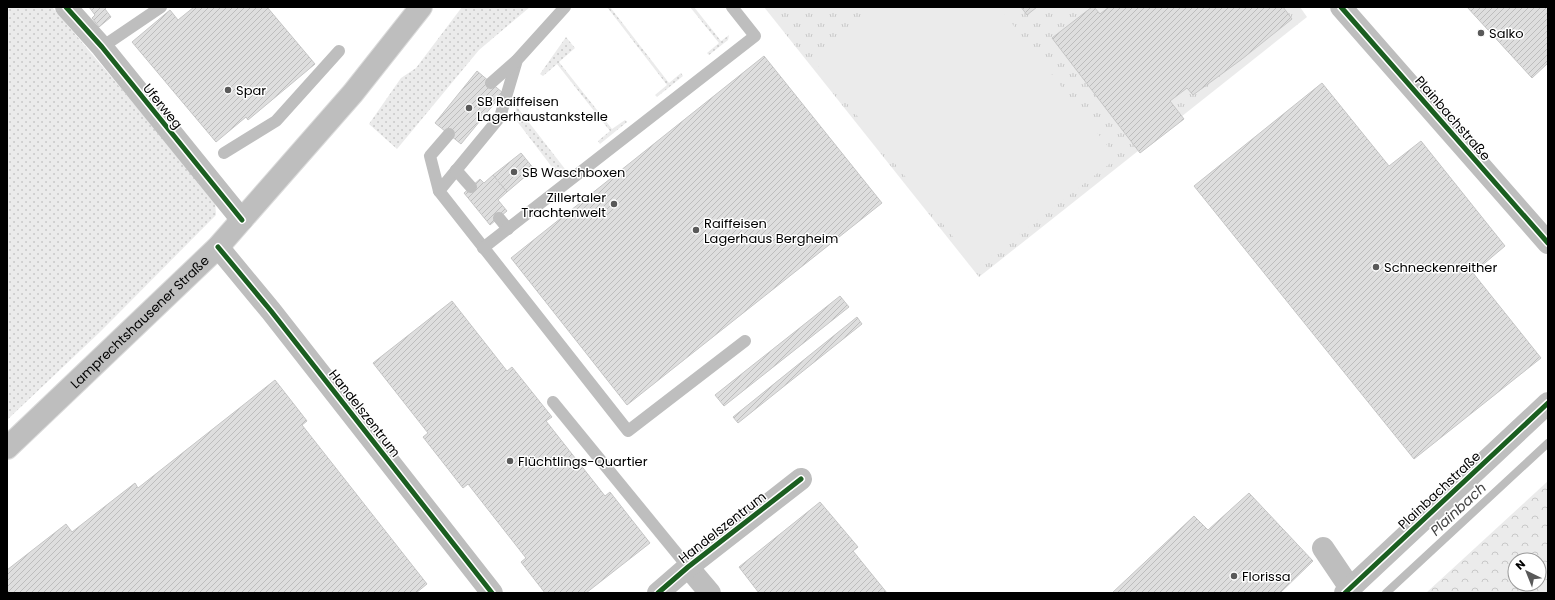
<svg xmlns="http://www.w3.org/2000/svg" width="1555" height="600" viewBox="0 0 1555 600" font-family="Poppins,sans-serif">
<defs>
<pattern id="grass-dots" width="8" height="8" patternUnits="userSpaceOnUse"><rect width="8" height="8" fill="#ebebeb"/><path d="M2 2h.1M6 6h.1" fill="none" stroke="#c8c8c8" stroke-width="1.8" stroke-linecap="round"/></pattern>
<pattern id="forest-crowns" width="20" height="18" patternUnits="userSpaceOnUse"><rect width="20" height="18" fill="#ebebeb"/><path d="M2 6a3 3 0 1 1 6 0M12 15a3 3 0 1 1 6 0" fill="none" stroke="#c8c8c8"/></pattern>
<pattern id="park-tufts" width="24" height="20" patternUnits="userSpaceOnUse"><rect width="24" height="20" fill="#ebebeb"/><path d="M3 7l-1-3M5 7V3M7 7l1-3M15 17l-1-3M17 17v-4M19 17l1-3" fill="none" stroke="#c8c8c8"/></pattern>
<pattern id="building-hatch" width="6" height="6" patternUnits="userSpaceOnUse"><rect width="6" height="6" fill="#dedede"/><path d="M-1 1l2-2M0 6l6-6M5 7l2-2" fill="none" stroke="#bdbdbd"/></pattern>
</defs>
<rect width="100%" height="100%" fill="#fff"/>
<!-- grass -->
<g fill="url(#grass-dots)">
<path d="M7,7H52L215,199L216,215L100,332L7,420Z"/>
<path d="M462,7H530L479,50L397,149L369,124L401,78L416,68Z"/>
<path d="M607,7H610L669,83L681,73L683,76L657,97L655,95L667,85Z"/>
<path d="M690,7H694L721,41L729,35L728,40L709,55L707,53L719,43Z"/>
<path d="M566,37L575,48L559,62L612,129L625,120L627,122L600,144L598,141L610,131L557,64L543,76L540,74Z"/>
<path d="M517,107L565,169L558,175L513,116Z"/>
</g>
<!-- forest -->
<path fill="url(#forest-crowns)" fill-rule="evenodd" d="M1548,481V593H1426ZM1515,560H1539V584H1515Z"/>
<!-- park -->
<path fill="url(#park-tufts)" d="M764,7H1300L1307,17L979,277Z"/>
<!-- pitch -->
<path fill="#ebebeb" d="M878,7H999L1117,158L977,267L813,60Z"/>
<g fill="none" stroke-linecap="round" stroke-linejoin="round">
<!-- stream -->
<path stroke="#bdbdbd" stroke-width="8" d="M1386,593L1548,443"/>
</g>
<!-- building -->
<g fill="url(#building-hatch)" stroke="#c6c6c6">
<path d="M89,7H107L105,9L111,17L99,27L92,18L95,15Z"/>
<path d="M194,7H267L315,64L248,120L246,117L216,142L132,42L170,10L178,20Z"/>
<path d="M1021,7H1037L1027,15Z"/>
<path d="M1092,7H1094L1100,14L1109,7H1283L1292,19L1242,59L1193,95L1187,88L1170,101L1184,119L1140,153L1052,38Z"/>
<path d="M1467,7H1548V63L1532,78Z"/>
<path d="M764,56L882,203L627,405L511,258Z"/>
<path d="M477,71L503,93L461,144L435,123Z"/>
<path d="M1322,83L1389,166L1421,141L1505,246L1473,273L1541,358L1414,459L1194,186Z"/>
<path d="M521,153L534,169L507,192L493,175Z"/>
<path d="M493,175L507,192L498,200L507,211L490,225L464,193L480,179L484,183Z"/>
<path d="M840,296L849,307L724,406L715,395Z"/>
<path d="M452,301L507,371L512,367L552,417L546,421L605,496L610,492L650,543L586,593H545L521,562L526,558L468,484L463,488L423,437L428,433L373,363Z"/>
<path d="M857,317L862,324L738,423L733,417Z"/>
<path d="M275,380L307,421L302,425L427,584L416,593H7V570L66,524L72,532L135,483L138,488Z"/>
<path d="M1249,493L1313,561L1280,593H1112L1194,516L1208,530Z"/>
<path d="M820,502L858,547L853,551L887,593H759L739,567Z"/>
</g>
<g fill="none" stroke-linecap="round" stroke-linejoin="round">
<!-- primary casing -->
<g stroke="#dbdbdb" stroke-width="24">
<g id="primary">
<path id="s1" d="M7,448L218,247L353,93L421,7"/>
</g>
</g>
<!-- lane -->
<g stroke="#bebebe" stroke-width="12">
<path d="M565,7L517,60L500,117L439,191L628,431L745,341"/>
<path d="M102,47L161,7"/>
<path d="M491,83L516,61"/>
<path d="M224,153L276,121L339,51"/>
<path d="M456,170L471,187"/>
<path d="M439,191L430,156L449,134"/>
<path d="M499,218L508,229"/>
<path d="M483,248L755,36L732,7"/>
<path d="M553,402L688,567"/>
</g>
<!-- street -->
<g stroke="#bebebe" stroke-width="22">
<path d="M66,7L102,47L242,220"/>
<path d="M1341,7L1548,243"/>
<path d="M218,247L271,311L492,593"/>
<path d="M1323,548L1350,588"/>
<path d="M688,567L710,593"/>
<path d="M658,593L688,567L801,479"/>
<path d="M1345,593L1548,403"/>
</g>
<!-- primary -->
<use href="#primary" stroke="#bebebe" stroke-width="22"/>
<!-- cycleway casing -->
<g stroke="#fff" stroke-width="8">
<g id="cycleway">
<path d="M66,7L102,47L242,220"/>
<path d="M1341,7L1548,243"/>
<path d="M218,247L271,311L492,593"/>
<path d="M658,593L688,567L801,479"/>
<path d="M1345,593L1548,403"/>
</g>
</g>
<!-- cycleway -->
<use href="#cycleway" stroke="#1b5e20" stroke-width="5"/>
</g>
<!-- markers -->
<g fill="#595959" stroke="#fff" stroke-width="1.5">
<circle cx="1481" cy="33" r="4"/>
<circle cx="228" cy="90" r="4"/>
<circle cx="469" cy="108" r="4"/>
<circle cx="514" cy="172" r="4"/>
<circle cx="614" cy="204" r="4"/>
<circle cx="696" cy="230" r="4"/>
<circle cx="1376" cy="267" r="4"/>
<circle cx="510" cy="461" r="4"/>
<circle cx="1234" cy="576" r="4"/>
</g>
<g text-anchor="middle" stroke-width="3" stroke-linejoin="round" paint-order="stroke">
<!-- poi labels -->
<g font-size="13" fill="#000" stroke="#fff" text-anchor="start">
<text x="1489" y="38">Salko</text>
<text x="236" y="95">Spar</text>
<text x="477" y="106">SB Raiffeisen<tspan x="477" dy="15">Lagerhaustankstelle</tspan></text>
<text x="522" y="177">SB Waschboxen</text>
<text x="606" y="202" text-anchor="end">Zillertaler<tspan x="606" dy="15">Trachtenwelt</tspan></text>
<text x="704" y="228">Raiffeisen<tspan x="704" dy="15">Lagerhaus Bergheim</tspan></text>
<text x="1384" y="272">Schneckenreither</text>
<text x="518" y="466">Flüchtlings-Quartier</text>
<text x="1242" y="581">Florissa</text>
</g>
<!-- street labels -->
<g font-size="13" fill="#000" stroke="#fff">
<text transform="translate(163 106) rotate(51)" y="5">Uferweg</text>
<text transform="translate(1453 118) rotate(49)" y="5">Plainbachstraße</text>
<text dy="5" stroke="none"><textPath href="#s1" startOffset="183">Lamprechtshausener Straße</textPath></text>
<text transform="translate(365 413) rotate(52)" y="5">Handelszentrum</text>
<text transform="translate(1439 490) rotate(-43)" y="5">Plainbachstraße</text>
<text transform="translate(722 527) rotate(-38)" y="5">Handelszentrum</text>
</g>
<!-- water labels -->
<g font-size="14" font-style="italic" fill="#424242" stroke="#fff">
<text transform="translate(1458 509) rotate(-43)" y="5">Plainbach</text>
</g>
</g>
<!-- border -->
<rect width="1555" height="600" fill="none" stroke="#000000" stroke-width="16"/>
<!-- north arrow -->
<g transform="translate(1527 572) rotate(317)"><circle r="19" fill="#ffffff" stroke="#999999"/>
<path d="M0-3L7 15L0 10L-7 15Z" fill="#595959"/>
<text y="-6" font-size="11" font-weight="bold" text-anchor="middle" fill="#000000">N</text>
</g>
</svg>
